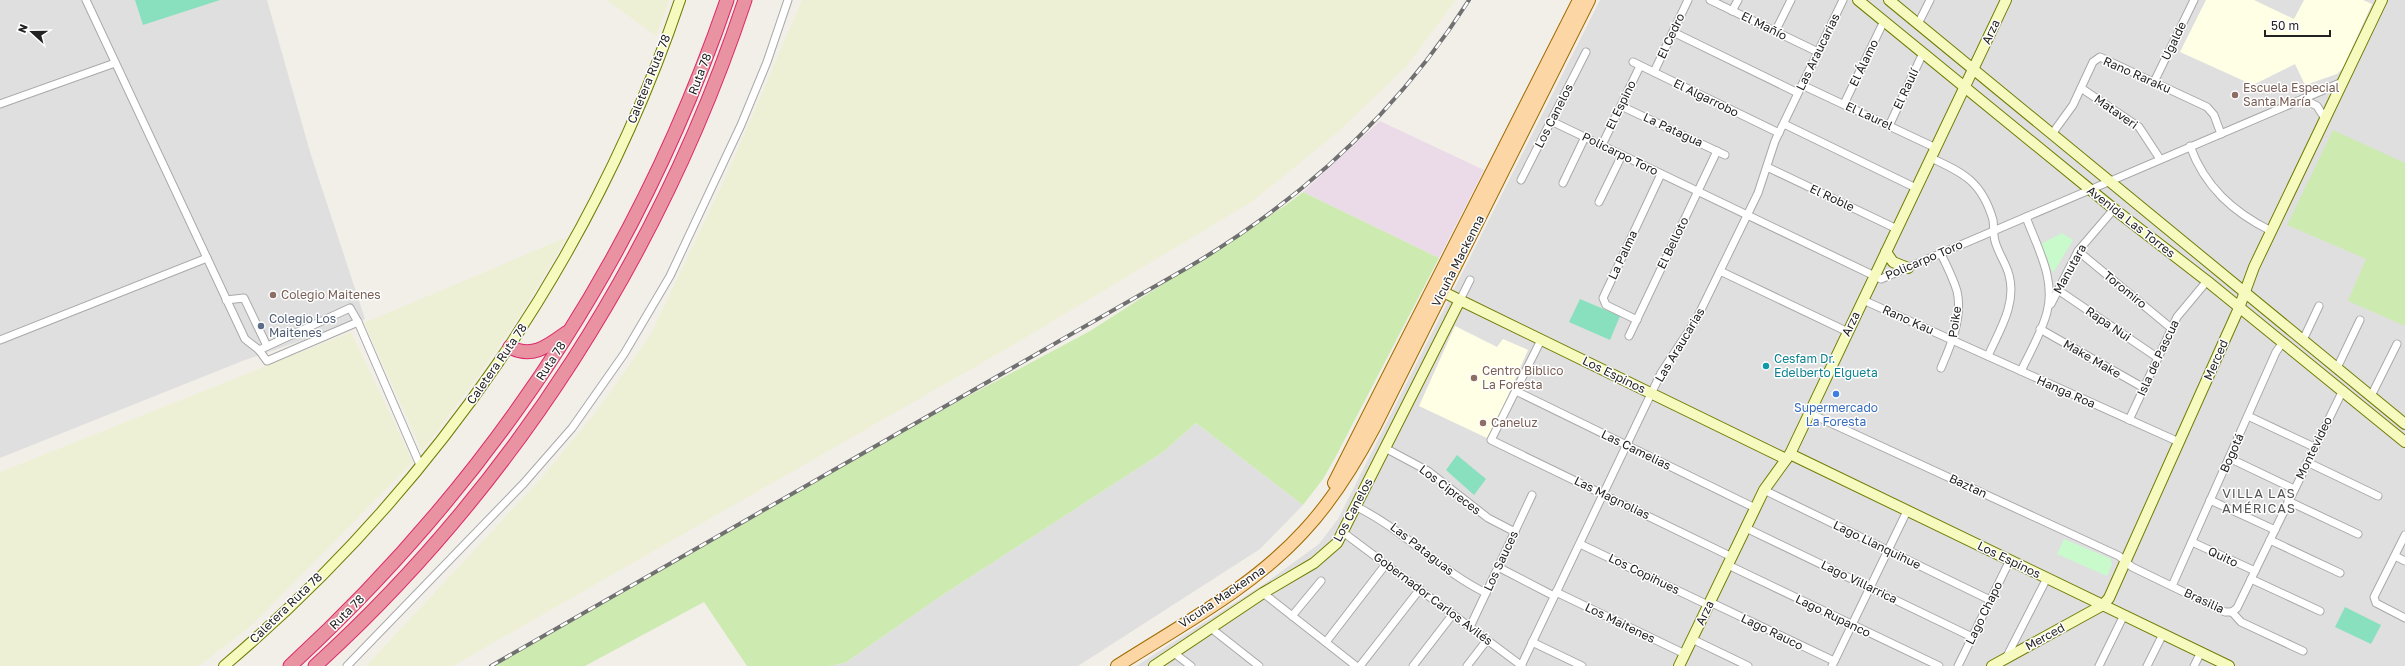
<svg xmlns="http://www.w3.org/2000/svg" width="2405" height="666" viewBox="0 0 2405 666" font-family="'Golos Text',sans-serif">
<rect width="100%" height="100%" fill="#f2efe9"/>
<!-- residential -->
<g fill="#e0dfdf">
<path d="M0,0H267L310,152L365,319L245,360L0,458Z"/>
<path d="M1600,0H2405V666H1136L1267,582L1319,544L1338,519Z"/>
<path d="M1196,423L1303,505L1260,549L1078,666H829L845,663L938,598L1163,452Z"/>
</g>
<!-- industrial -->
<path fill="#ebdbe8" d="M1380,121L1484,170L1439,258L1303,192Z"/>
<!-- education -->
<g fill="#ffffe5">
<path d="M2206,0H2254L2294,19L2304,0H2363L2372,4L2343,68L2337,74L2305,85L2295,64L2253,85L2180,52Z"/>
<path d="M1455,326L1497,347L1503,339L1528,350L1489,439L1419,406Z"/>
</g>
<!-- farmland -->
<g fill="#eef0d5">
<path d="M607,0H669L656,36Z"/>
<path d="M802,0H1456L1406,67L1339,131L1253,201L1013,345L453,666H366L538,482L596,412L651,334L727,174Z"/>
<path d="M567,237L520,316L475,381L422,451L364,323Z"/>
<path d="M351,332L413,462L253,624L199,666H0V472Z"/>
</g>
<!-- grass -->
<g fill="#cdebb0">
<path d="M2333,130L2405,163V326L2348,301L2366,259L2287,225Z"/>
<path d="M1303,192L1439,258L1335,458L1323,479L1303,505L1196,423L1163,452L938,598L845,663L829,666H747L704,602L585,666H489L955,403L1090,331L1286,205Z"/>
</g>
<!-- park -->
<g fill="#c8facc">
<path d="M2062,233L2073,240L2053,273L2041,244Z"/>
<path d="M2064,539L2111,559L2112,565L2107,576L2057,554Z"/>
</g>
<!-- pitch -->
<g fill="#88e0be">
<path d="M135,0H220L143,25Z"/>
<path d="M1580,299L1620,316L1610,340L1569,322Z"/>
<path d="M1457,455L1486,479L1474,495L1446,470Z"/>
<path d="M2345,607L2381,625L2371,644L2335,627Z"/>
</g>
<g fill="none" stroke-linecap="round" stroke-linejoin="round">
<!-- street casing -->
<g stroke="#a9a9a9" stroke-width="9">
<g id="street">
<path d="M86,0L245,339L259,350L267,361L358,322L420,465"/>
<path d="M1710,0L1818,52"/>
<path d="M1732,11L1738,0"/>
<path d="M1918,24L1930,0"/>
<path d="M1673,32L1798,93"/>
<path d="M1775,32L1791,0"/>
<path d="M1633,62L1779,133"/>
<path d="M1654,72L1688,0"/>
<path d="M2154,82L2194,0"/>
<path d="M1802,85L1936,148"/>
<path d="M2081,88L2139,127L2160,159"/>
<path d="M2303,99L2317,106L2324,117"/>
<path d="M0,104L115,63"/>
<path d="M1844,104L1884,21"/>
<path d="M1621,106L1725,155"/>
<path d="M1551,121L1881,279L2340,83"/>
<path d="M1784,124L1916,188"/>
<path d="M1889,126L1923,53"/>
<path d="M2052,134L2073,105L2093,62L2100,57L2207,107L2214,115L2221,134"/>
<path d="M1602,145L1640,66"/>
<path d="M2190,146C2205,187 2233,212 2271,231"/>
<path d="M1931,158C1964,173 1982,182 1993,220C1994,227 1993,234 1995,241C1998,253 2006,263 2009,275C2017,304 1999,331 1988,356"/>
<path d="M1767,167L1897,229"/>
<path d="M1521,180L1586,52"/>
<path d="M1563,183L1585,137"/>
<path d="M1599,202L1622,155"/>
<path d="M2078,251L2171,328"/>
<path d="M1720,271L1848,332"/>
<path d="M2058,290L2158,358"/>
<path d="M226,300L244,298L267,346"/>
<path d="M1460,300L1470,280"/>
<path d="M1863,300L2179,442"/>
<path d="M2051,304L2078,251L2114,209"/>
<path d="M1637,320L1606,305L1603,298L1661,174"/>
<path d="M2040,329L2144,388"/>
<path d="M1629,336L1717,151"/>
<path d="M0,340L207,258"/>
<path d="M1541,340L1491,440L1732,557"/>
<path d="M2303,340L2319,306"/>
<path d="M259,350L350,308L358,322"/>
<path d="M1941,368C1951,345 1963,317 1957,291C1953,278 1947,266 1941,254"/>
<path d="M2337,368L2360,320"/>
<path d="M2021,371C2030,352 2042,332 2047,312C2056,279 2037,247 2026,217"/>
<path d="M1516,391L1755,508"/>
<path d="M2371,396L2397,344"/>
<path d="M1809,413L2119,556L2132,567L2225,612H2232"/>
<path d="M2248,416L2314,447"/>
<path d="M2129,420L2177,317L2207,281"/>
<path d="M1385,448L1428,471L1488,518L1515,532"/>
<path d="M2229,458L2294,489"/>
<path d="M2307,462L2378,496"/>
<path d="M1764,490L1990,600"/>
<path d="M2210,500L2275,530"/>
<path d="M2288,501L2358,534"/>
<path d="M1357,507C1404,530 1439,570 1486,593"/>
<path d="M1746,528L1972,637"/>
<path d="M1344,533L1522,666"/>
<path d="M2405,535L2374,597L2376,603L2405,618"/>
<path d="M2270,540L2340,573"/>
<path d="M2192,542L2255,571"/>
<path d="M1580,544L1708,605"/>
<path d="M2395,556L2405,561"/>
<path d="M1728,565L1939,666"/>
<path d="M1498,567L1554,596"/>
<path d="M2251,579L2320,611"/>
<path d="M2172,586L2276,352L2283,342"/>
<path d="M1556,592L1685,654"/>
<path d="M1263,593L1356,666"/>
<path d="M1710,602L1834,661"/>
<path d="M2232,612L2237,608L2343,390"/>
<path d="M2232,612L2241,622L2303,651"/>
<path d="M1292,616L1321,581"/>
<path d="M1470,627L1532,495"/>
<path d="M1212,629L1259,666"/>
<path d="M1692,639L1748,666"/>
<path d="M1326,642L1386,564"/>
<path d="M1532,642L1582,666"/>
<path d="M1174,653L1191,666"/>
<path d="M2006,658L2047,578"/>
<path d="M347,666L524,483L572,428L624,354L670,276L741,125L767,62L788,0"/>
<path d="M1360,666L1420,589"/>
<path d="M1413,666L1453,614"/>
<path d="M1467,666L1487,640"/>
<path d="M1521,666L1661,373L1696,320L1758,193L1775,141L1843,0"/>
<path d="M1832,666L1907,511"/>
<path d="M1958,666L2010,560"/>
<path d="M2099,666L2124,615"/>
<path d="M2147,666L2163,634"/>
<path d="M2194,666L2201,652"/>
</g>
</g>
<!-- secondary casing -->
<g stroke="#707d05" stroke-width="12">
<g id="secondary">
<path d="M1858,0L2114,209L2207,281L2405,442"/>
<path d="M1889,0L2405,424"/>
<path d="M1886,252L1893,262L1908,268"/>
<path d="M1435,288L1786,459"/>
<path d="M1790,454L2229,666"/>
<path d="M224,666C432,490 593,258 680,0"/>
<path d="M1154,666L1263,593L1314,563L1337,543L1460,300"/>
<path d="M1679,666L1764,490L1790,454L2006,0"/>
<path d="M1992,666L2103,605L2109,598L2239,308L2254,267L2382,0"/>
</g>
</g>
<!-- primary casing -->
<g stroke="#a06b00" stroke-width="14">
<g id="primary">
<path d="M1334,483L1579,0"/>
<path d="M1117,666C1181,625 1252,588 1304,531C1333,500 1355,464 1375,426L1589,0"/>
</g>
</g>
<!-- highway casing -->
<g stroke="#dc2a67" stroke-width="15">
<g id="highway">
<path d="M510,347C532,359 548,346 566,333"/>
<path d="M290,666C491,481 638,259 727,0"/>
<path d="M315,666C513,486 661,253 745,0"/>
</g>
</g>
<!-- street -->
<use href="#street" stroke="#fff" stroke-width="7"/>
<!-- secondary -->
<use href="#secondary" stroke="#f7fabf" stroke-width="10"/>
<!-- primary -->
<use href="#primary" stroke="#fcd6a4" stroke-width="12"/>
<!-- highway -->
<use href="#highway" stroke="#e892a2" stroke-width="13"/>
<!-- rail casing -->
<g stroke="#707070" stroke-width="4">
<path id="rail" d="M491,666L1187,268C1301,201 1398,112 1469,0"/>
</g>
<!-- rail -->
<use href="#rail" stroke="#fff" stroke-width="2.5" stroke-dasharray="8" stroke-linecap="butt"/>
</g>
<!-- markers -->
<g fill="#8d6e63" stroke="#fff" stroke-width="1.5">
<circle cx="2235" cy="95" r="4"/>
<circle cx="273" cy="295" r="4"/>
<circle cx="1474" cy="378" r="4"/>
<circle cx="1483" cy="423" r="4"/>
</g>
<circle fill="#5c6f8a" stroke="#fff" stroke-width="1.5" cx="261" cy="326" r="4"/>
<circle fill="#0f9aa8" stroke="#fff" stroke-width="1.5" cx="1766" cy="366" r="4"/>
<circle fill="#3f7fe0" stroke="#fff" stroke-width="1.5" cx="1836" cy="394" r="4"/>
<g text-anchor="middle" stroke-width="3" stroke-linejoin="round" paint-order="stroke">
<!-- street labels -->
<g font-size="12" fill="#222" stroke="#fff">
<text transform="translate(1764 26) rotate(26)" y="4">El Mañío</text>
<text transform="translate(1991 32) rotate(-65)" y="4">Arza</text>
<text transform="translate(1671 36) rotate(-65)" y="4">El Cedro</text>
<text transform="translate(2174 41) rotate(-64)" y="4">Ugalde</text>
<text transform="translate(1818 52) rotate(-64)" y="4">Las Araucarias</text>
<text transform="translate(1864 63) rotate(-64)" y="4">El Álamo</text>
<text transform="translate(700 74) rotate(-69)" y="4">Ruta 78</text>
<text transform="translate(2137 75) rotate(24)" y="4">Rano Raraku</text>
<text transform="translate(649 79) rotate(-68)" y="4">Caletera Ruta 78</text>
<text transform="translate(1906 89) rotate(-65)" y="4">El Raulí</text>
<text transform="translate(1706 98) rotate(26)" y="4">El Algarrobo</text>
<text transform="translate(1621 105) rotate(-64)" y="4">El Espino</text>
<text transform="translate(2116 112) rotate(35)" y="4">Mataveri</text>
<text transform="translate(1554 116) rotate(-63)" y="4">Los Canelos</text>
<text transform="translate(1869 116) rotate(25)" y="4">El Laurel</text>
<text transform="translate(1673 130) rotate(25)" y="4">La Patagua</text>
<text transform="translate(1620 154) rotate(26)" y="4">Policarpo Toro</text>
<text transform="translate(1832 198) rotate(25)" y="4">El Roble</text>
<text transform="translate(2131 222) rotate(38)" y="4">Avenida Las Torres</text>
<text transform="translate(1673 243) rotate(-64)" y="4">El Belloto</text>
<text transform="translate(1623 255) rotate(-65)" y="4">La Palma</text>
<text transform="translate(1924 260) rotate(-23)" y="4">Policarpo Toro</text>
<text transform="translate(1458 261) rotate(-63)" y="4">Vicuña Mackenna</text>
<text transform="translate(2070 269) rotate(-61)" y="4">Manutara</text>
<text transform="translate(2125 290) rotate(39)" y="4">Toromiro</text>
<text transform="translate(1908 320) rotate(24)" y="4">Rano Kau</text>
<text transform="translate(1955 322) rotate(-82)" y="4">Poike</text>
<text transform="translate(1851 324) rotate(-64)" y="4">Arza</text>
<text transform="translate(2108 324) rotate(34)" y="4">Rapa Nui</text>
<text transform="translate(1680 345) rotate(-59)" y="4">Las Araucarias</text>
<text transform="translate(2158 358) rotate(-65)" y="4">Isla de Pascua</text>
<text transform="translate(2092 359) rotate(30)" y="4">Make Make</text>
<text transform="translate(2216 360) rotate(-66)" y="4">Merced</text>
<text transform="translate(551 361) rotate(-57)" y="4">Ruta 78</text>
<text transform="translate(497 364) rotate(-55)" y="4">Caletera Ruta 78</text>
<text transform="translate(1614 375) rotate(26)" y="4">Los Espinos</text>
<text transform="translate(2066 392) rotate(24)" y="4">Hanga Roa</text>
<text transform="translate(2314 448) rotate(-64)" y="4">Montevideo</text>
<text transform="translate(1636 450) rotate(26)" y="4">Las Camelias</text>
<text transform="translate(2232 453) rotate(-66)" y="4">Bogotá</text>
<text transform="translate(1968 486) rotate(25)" y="4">Baztan</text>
<text transform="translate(1450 490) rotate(37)" y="4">Los Cipreces</text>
<text transform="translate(1612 498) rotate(26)" y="4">Las Magnolias</text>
<text transform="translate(1353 510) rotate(-62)" y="4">Los Canelos</text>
<text transform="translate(1877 545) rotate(26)" y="4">Lago Llanquihue</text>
<text transform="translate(1422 549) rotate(38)" y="4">Las Pataguas</text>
<text transform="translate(2223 557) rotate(25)" y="4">Quito</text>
<text transform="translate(2009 560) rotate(26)" y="4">Los Espinos</text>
<text transform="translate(1501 561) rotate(-65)" y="4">Los Sauces</text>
<text transform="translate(1644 574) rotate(26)" y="4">Los Copihues</text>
<text transform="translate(1859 582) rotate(26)" y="4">Lago Villarrica</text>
<text transform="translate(1222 597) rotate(-34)" y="4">Vicuña Mackenna</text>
<text transform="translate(1433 599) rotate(37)" y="4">Gobernador Carlos Avilés</text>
<text transform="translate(2204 601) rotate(25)" y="4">Brasilia</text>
<text transform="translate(286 608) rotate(-44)" y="4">Caletera Ruta 78</text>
<text transform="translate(347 612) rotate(-45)" y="4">Ruta 78</text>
<text transform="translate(1705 613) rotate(-64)" y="4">Arza</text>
<text transform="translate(1984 613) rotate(-64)" y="4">Lago Chapo</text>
<text transform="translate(1833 616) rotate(26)" y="4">Lago Rupanco</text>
<text transform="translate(1620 623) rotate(26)" y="4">Los Maitenes</text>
<text transform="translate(1772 632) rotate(26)" y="4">Lago Rauco</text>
<text transform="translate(2045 637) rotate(-29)" y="4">Merced</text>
</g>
<!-- education labels -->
<g font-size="12" fill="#785e54" stroke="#fff" text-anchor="start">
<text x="2243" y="92">Escuela Especial<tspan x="2243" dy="14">Santa María</tspan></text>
<text x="281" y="299">Colegio Maitenes</text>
<text x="1482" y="375">Centro Biblico<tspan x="1482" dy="14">La Foresta</tspan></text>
<text x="1491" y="427">Caneluz</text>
</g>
<!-- service labels -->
<g font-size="12" fill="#4e5e75" stroke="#fff" text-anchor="start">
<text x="269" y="323">Colegio Los<tspan x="269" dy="14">Maitenes</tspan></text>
</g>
<!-- culture labels -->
<g font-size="12" fill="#0d838f" stroke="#fff" text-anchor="start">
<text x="1774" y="363">Cesfam Dr.<tspan x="1774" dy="14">Edelberto Elgueta</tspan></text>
</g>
<!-- shop labels -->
<g font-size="12" fill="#366cbe" stroke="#fff">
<text x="1836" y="412">Supermercado<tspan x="1836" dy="14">La Foresta</tspan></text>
</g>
<!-- neighbourhood labels -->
<g font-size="13" letter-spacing="1" fill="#555" stroke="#fff">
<text x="2259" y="498">VILLA LAS<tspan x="2259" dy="15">AMÉRICAS</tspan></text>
</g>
</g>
<!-- north arrow -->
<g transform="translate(32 32) rotate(291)" stroke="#ffffff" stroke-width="3" paint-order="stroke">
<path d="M0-3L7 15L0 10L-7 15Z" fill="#222222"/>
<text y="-6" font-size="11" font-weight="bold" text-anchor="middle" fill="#222222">N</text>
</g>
<!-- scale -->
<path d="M2265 30v6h65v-6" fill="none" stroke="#222222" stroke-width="2"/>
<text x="2271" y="30" font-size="12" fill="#222222" stroke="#ffffff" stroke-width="3" paint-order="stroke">50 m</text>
</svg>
